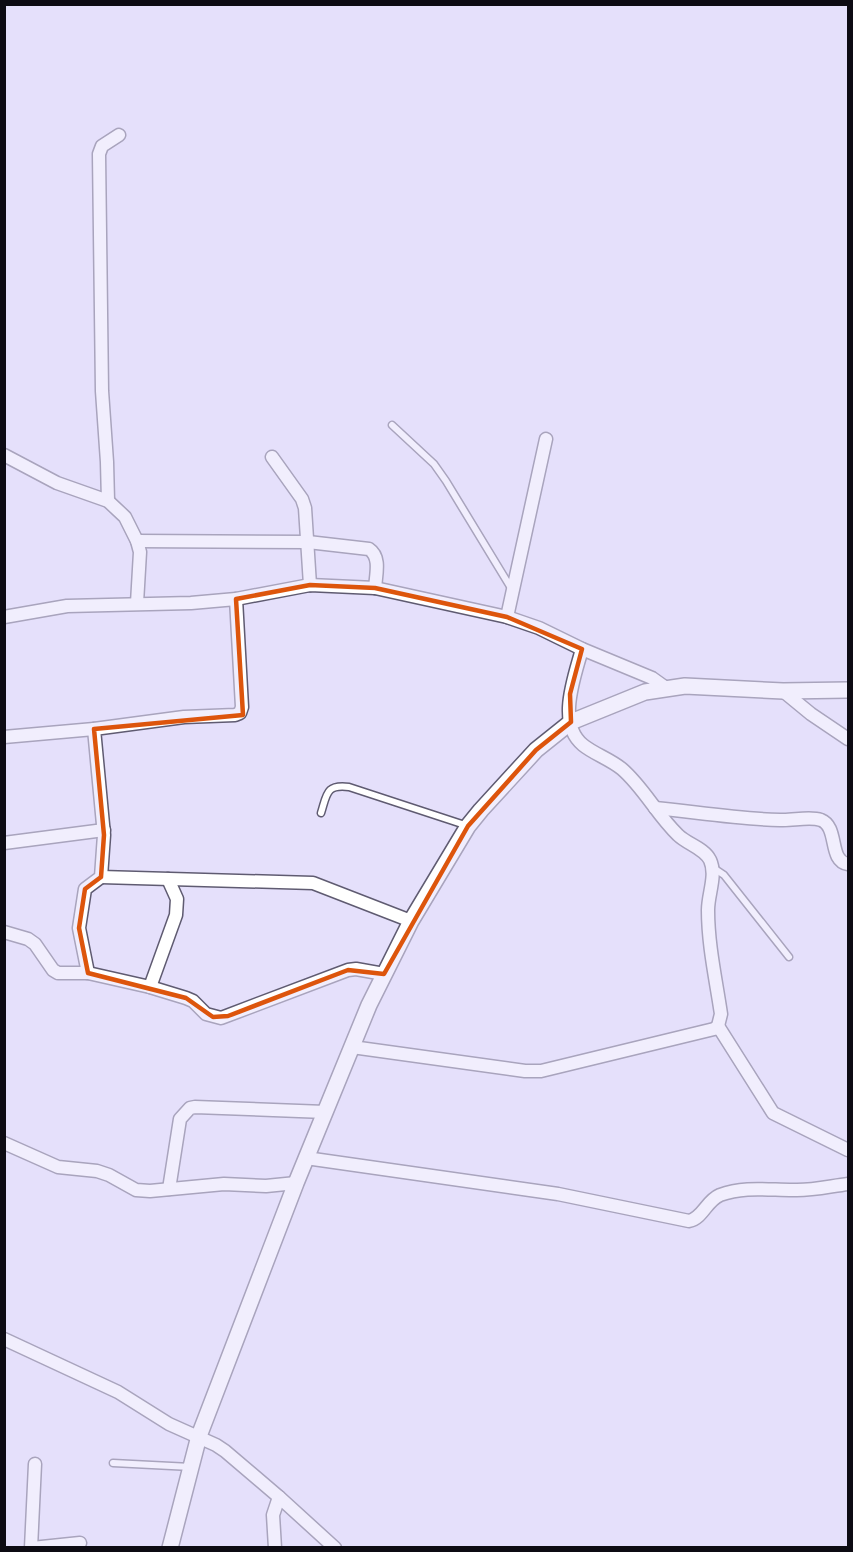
<svg xmlns="http://www.w3.org/2000/svg" width="853" height="1552" viewBox="0 0 853 1552" font-family="'Golos Text',sans-serif">
<rect width="100%" height="100%" fill="#e5e0fb"/>
<g fill="none" stroke-linecap="round" stroke-linejoin="round">
<!-- service casing -->
<g stroke="#5f5b71" stroke-width="9">
<g id="service">
<path d="M392,425L434,464L446,481L511,588"/>
<path d="M321,813C327,794 326,784 349,787L468,826"/>
<path d="M712,867L724,875L789,957"/>
<path d="M113,1463L191,1467"/>
</g>
</g>
<!-- minor casing -->
<g stroke="#5f5b71" stroke-width="15">
<g id="minor">
<path d="M4,455L57,483L108,501L125,517L137,541L140,552L137,603"/>
<path d="M272,457L302,499L305,508L310,585"/>
<path d="M108,501L107,462L102,391L99,154L102,146L119,135"/>
<path d="M137,541L308,542L369,549C381,557 376,574 375,588"/>
<path d="M4,617L67,606L191,603L236,599L310,585L375,588L507,617L539,628L582,649L652,678L666,688"/>
<path d="M507,617L546,439"/>
<path d="M783,691L811,714L848,739"/>
<path d="M4,737L94,729"/>
<path d="M655,808C696,812 738,819 780,820C792,821 809,816 821,820C839,827 828,861 848,864"/>
<path d="M4,843L104,830"/>
<path d="M101,877L313,883L411,921"/>
<path d="M4,932L28,939L35,944L53,970L58,973H88L150,987L186,998L193,1001L206,1014L221,1018L348,970L356,969L384,974"/>
<path d="M88,973L79,928L85,889L101,877L104,835L94,729L184,717L235,715L240,713L242,707L236,599"/>
<path d="M150,987L176,915L177,899L168,879"/>
<path d="M718,1026L773,1113L848,1150"/>
<path d="M352,1047L525,1071H541L714,1029L718,1026L721,1014C716,980 708,945 708,910C708,894 717,875 710,860C704,848 687,844 678,835C657,815 644,788 622,769C610,759 594,754 583,745C556,723 575,676 582,649"/>
<path d="M4,1143L58,1167L97,1171L109,1175L136,1190L150,1191L224,1184L266,1186L296,1183"/>
<path d="M306,1158L558,1194L689,1221C703,1218 706,1201 720,1195C744,1186 768,1190 793,1190C811,1191 831,1186 848,1184"/>
<path d="M169,1189L180,1119L190,1108L195,1107L325,1112"/>
<path d="M4,1339L118,1392L169,1424L216,1445L225,1451L279,1497L273,1515L275,1548"/>
<path d="M279,1497L335,1548"/>
<path d="M31,1548L35,1464"/>
<path d="M32,1548L80,1543"/>
</g>
</g>
<!-- tertiary casing -->
<g stroke="#5f5b71" stroke-width="18">
<path id="tertiary" d="M170,1548L199,1436L296,1183L369,1005L411,921L468,826L481,810L536,750L571,722L645,692L685,686L783,691L848,690"/>
</g>
<!-- service -->
<use href="#service" stroke="#fff" stroke-width="6"/>
<!-- minor -->
<use href="#minor" stroke="#fff" stroke-width="12"/>
<!-- tertiary -->
<use href="#tertiary" stroke="#fff" stroke-width="15"/>
</g>
<!-- marked area -->
<path d="M0 0H853V1552H0ZM310,585L375,588L507,617L582,649L570,694L571,722L536,750L468,826L384,974L348,970L228,1016L213,1017L186,998L88,973L79,928L85,889L101,877L104,835L94,729L243,715L236,599Z" fill="#e5e0fb" fill-opacity=".55" fill-rule="evenodd"/>
<path fill="none" stroke="#dd550c" stroke-width="4.5" stroke-linejoin="round" d="M310,585L375,588L507,617L582,649L570,694L571,722L536,750L468,826L384,974L348,970L228,1016L213,1017L186,998L88,973L79,928L85,889L101,877L104,835L94,729L243,715L236,599Z"/>
<!-- border -->
<rect width="853" height="1552" fill="none" stroke="#0d0b13" stroke-width="12"/>
</svg>
